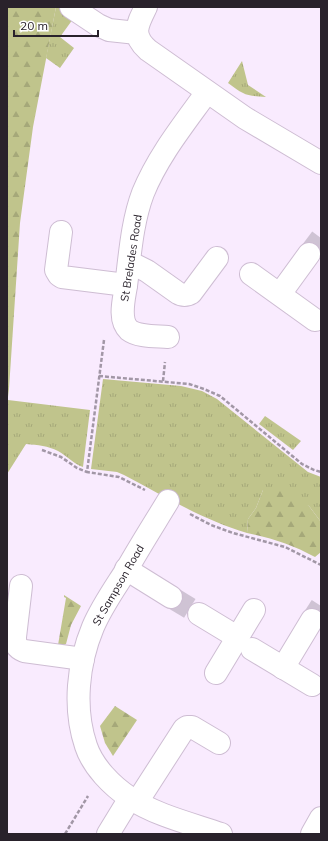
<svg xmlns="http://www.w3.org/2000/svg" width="328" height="841" viewBox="0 0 328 841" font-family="Mulish,sans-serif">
<defs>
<pattern id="grass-tufts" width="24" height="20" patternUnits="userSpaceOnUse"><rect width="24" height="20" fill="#c0c48c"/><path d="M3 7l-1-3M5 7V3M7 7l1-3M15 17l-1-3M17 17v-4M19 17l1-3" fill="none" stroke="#a5a879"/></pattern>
<pattern id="forest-firs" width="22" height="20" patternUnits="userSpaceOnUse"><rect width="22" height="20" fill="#c0c48c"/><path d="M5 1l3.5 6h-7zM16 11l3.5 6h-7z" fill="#a5a879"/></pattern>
</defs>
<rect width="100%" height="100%" fill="#f9ebfe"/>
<!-- grass -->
<g fill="url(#grass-tufts)">
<path d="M56,7H72L73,19L60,37L74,48L60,68L46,58Z"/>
<path d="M242,61L248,85L266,97C246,96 244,95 228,83Z"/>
<path d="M103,379L181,386L202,391L217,399L308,472L321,477V522L309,506L263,490L256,508L248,519L247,533C203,520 164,496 124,475L117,472L91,469Z"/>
<path d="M8,400L90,410L83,467C74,464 67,456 58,451C48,446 38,445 26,444L7,474Z"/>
<path d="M265,416L301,441L293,450L259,424Z"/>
</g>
<!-- forest -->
<g fill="url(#forest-firs)">
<path d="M7,7H56L33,127L20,223L9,389L7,405Z"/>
<path d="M276,486L288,491L309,506L321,522V552L315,557C293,545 272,538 247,533L248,519L256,508L263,490Z"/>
<path d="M64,595L81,606L71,625L66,644L62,646L58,645L66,598L64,597Z"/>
<path d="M115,706L137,720L113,756L105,743L100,726Z"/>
</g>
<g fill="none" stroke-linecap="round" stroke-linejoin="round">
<!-- minor-tunnel -->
<g stroke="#cfc3d4" stroke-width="22" stroke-dasharray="22 11" stroke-linecap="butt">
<path d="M309,254L321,238"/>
<path d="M171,597L199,614"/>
<path d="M312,620L321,606"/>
</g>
<!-- minor casing -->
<g stroke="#cebdd3" stroke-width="24">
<g id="minor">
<path d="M71,7L98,25L109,30L137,33"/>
<path d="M146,7C137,25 131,35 148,50L245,118L321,163"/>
<path d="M61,232L56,270L59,275L62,277L126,285"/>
<path d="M129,266H137L147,271L178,293C183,296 186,296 191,293L217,258"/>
<path d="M251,274L315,320"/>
<path d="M280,294L309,254"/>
<path d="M168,337C156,336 138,337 129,330C118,320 124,299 126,286C130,255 132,222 143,193C158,156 184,124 207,92"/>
<path d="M168,501C154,524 140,546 127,569C115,588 102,606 93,627C78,663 73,708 86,746C93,767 112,786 130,798C155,815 192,824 221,834"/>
<path d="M126,569L171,597"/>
<path d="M21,586L15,637C15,645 17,648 24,651L83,659"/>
<path d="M199,614L237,637"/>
<path d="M252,649L312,685"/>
<path d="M283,668L312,620"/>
<path d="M216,673L254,610"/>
<path d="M137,802L184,729L187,727H192L219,743"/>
<path d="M108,834L130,798"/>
<path d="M312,834L321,818"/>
</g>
</g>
<!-- path -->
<g stroke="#a297a6" stroke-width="2.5" stroke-dasharray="4 2" stroke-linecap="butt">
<path d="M104,340L87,472L119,477L145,490"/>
<path d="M99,376L189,384L204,389L220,396L302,464L314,470L321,472"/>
<path d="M163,381L165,362"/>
<path d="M42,450L61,457L77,468L87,472"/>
<path d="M190,514L211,525L233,533L285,547L321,565"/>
<path d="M65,834L88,796"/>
</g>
<!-- minor -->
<use href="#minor" stroke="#fff" stroke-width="22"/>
</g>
<g text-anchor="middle" stroke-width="4" stroke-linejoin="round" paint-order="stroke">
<!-- street labels -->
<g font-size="11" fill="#29222b" stroke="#fff">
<text transform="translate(131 258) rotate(-81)" y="4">St Brelades Road</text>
<text transform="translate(118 585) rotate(-60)" y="4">St Sampson Road</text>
</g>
</g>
<!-- border -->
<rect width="328" height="841" fill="none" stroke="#29222b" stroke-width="16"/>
<!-- scale -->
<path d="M14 30v6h84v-6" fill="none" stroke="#29222b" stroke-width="2"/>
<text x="20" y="30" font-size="12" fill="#29222b" stroke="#ffffff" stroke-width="3" paint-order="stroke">20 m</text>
</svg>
